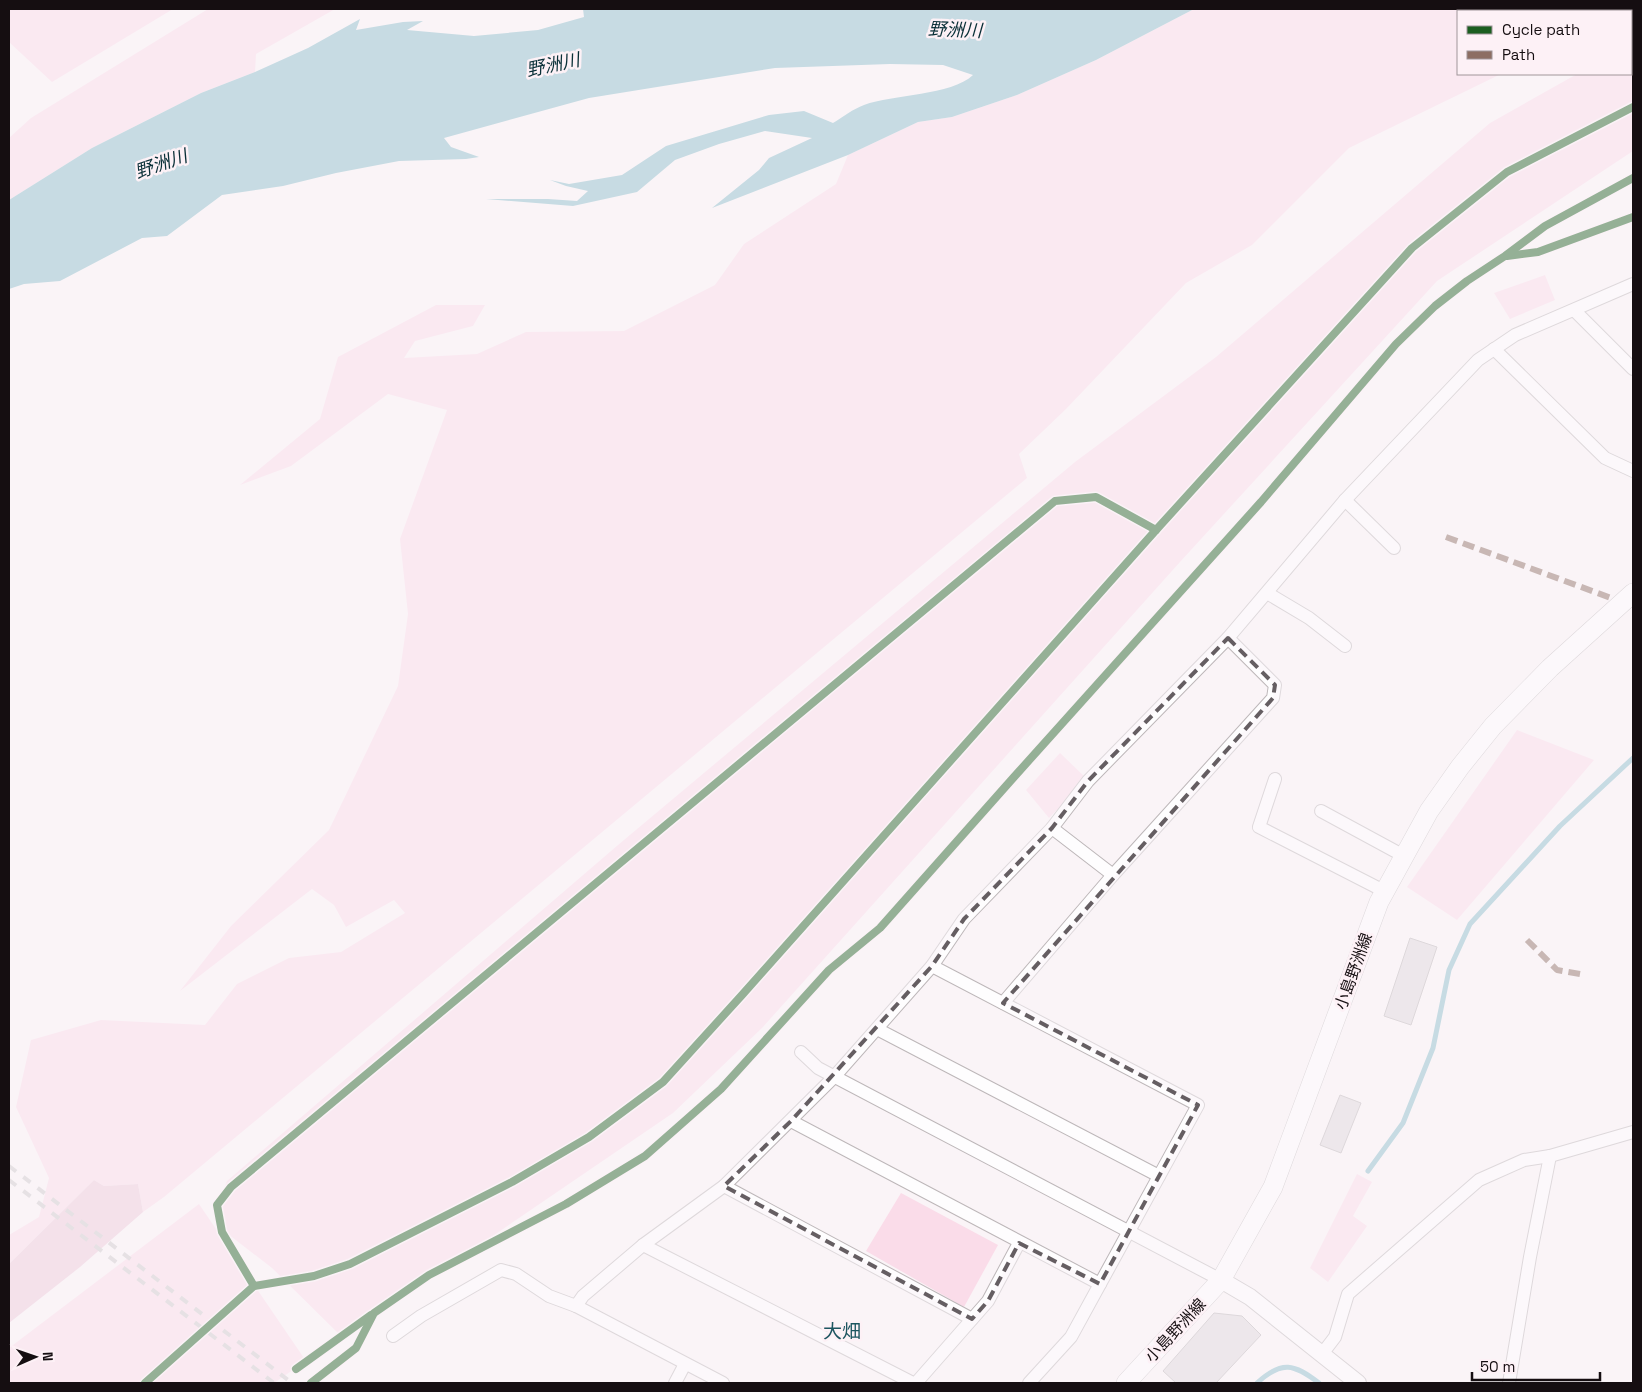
<svg xmlns="http://www.w3.org/2000/svg" width="1642" height="1392" viewBox="0 0 1642 1392" font-family="'Space Grotesk','Noto Sans JP',sans-serif">
<rect width="100%" height="100%" fill="#faf4f7"/>
<!-- green -->
<g fill="#fadce9">
<path d="M9,9H173L52,82L9,42Z"/>
<path d="M208,9H335L256,54L255,72L201,93L92,148L9,200V138L31,118Z"/>
<path d="M1194,9H1633V16L1631,17V11H1458V74H1501L1349,148L1252,245L1186,283L1066,409L1019,454L1027,478L164,1197L143,1212L138,1184L104,1186L94,1180L9,1264V1235L39,1217L49,1178L16,1107L31,1040L101,1020L205,1025L237,984L289,958L341,952L405,913L394,900L346,927L334,905L312,889L180,991L231,926L329,830L398,686L408,614L400,539L447,410L388,394L291,466L240,485L320,419L338,357L436,305H485L473,326L415,341L404,358L477,354L526,332L624,331L715,285L744,244L836,184L848,155L918,122L952,117L1017,95L1096,60Z"/>
<path d="M1633,42V151L1437,281L1180,562L762,1028L673,1113L343,1338L272,1268L228,1234L217,1205L227,1181L618,845L1075,462L1216,357L1490,123L1577,74H1631V43Z"/>
<path d="M1545,275L1555,300L1510,319L1494,293Z"/>
<path d="M1517,730L1594,760L1457,920L1407,887Z"/>
<path d="M1060,753L1087,779L1049,818L1026,790Z"/>
<path d="M1357,1174L1372,1182L1353,1216L1367,1226L1328,1282L1310,1268Z"/>
<path d="M901,1193L998,1245L964,1307L866,1251Z"/>
<path d="M199,1204L306,1361L274,1383H9V1348Z"/>
</g>
<!-- forest -->
<path fill="#eecada" d="M94,1180L104,1186L138,1184L143,1212L80,1267L9,1323V1264Z"/>
<!-- water -->
<path fill="#8abdc9" d="M583,9H1194L1096,60L1017,95L952,117L918,122L848,155L712,208L759,170L769,158L812,138L765,131L719,144L675,160L637,192L573,206L486,199H548L577,201L588,191L566,186L550,180L569,184L622,175L666,146L769,115L804,111L833,123C843,117 853,109 864,105C893,94 951,96 973,75L943,65L890,64L775,68L589,98L444,138L451,147L479,157L466,159L399,161L336,173L283,186L222,195L167,236L142,238L60,281L24,284L9,289V200L92,148L201,93L255,72L308,48L360,19L356,30L403,22L423,21L407,30L474,36L538,30L584,17Z"/>
<g fill="none" stroke-linecap="round" stroke-linejoin="round">
<!-- stream -->
<g stroke="#8abdc9" stroke-width="5">
<path d="M1368,1171L1403,1123L1433,1048L1449,970L1470,924L1560,826L1633,758"/>
<path d="M1257,1383C1282,1360 1294,1364 1319,1383"/>
</g>
</g>
<!-- building -->
<g fill="#ded8db" stroke="#bbb5b8">
<path d="M1410,938L1437,947L1411,1025L1384,1016Z"/>
<path d="M1340,1095L1361,1103L1341,1153L1320,1145Z"/>
<path d="M1214,1313L1242,1316L1261,1335L1216,1383H1176L1163,1371Z"/>
</g>
<g fill="none" stroke-linecap="round" stroke-linejoin="round">
<!-- minor casing -->
<g stroke="#bdb7b9" stroke-width="14">
<g id="minor">
<path d="M1575,311L1633,369"/>
<path d="M1494,349L1605,458L1633,471"/>
<path d="M1345,500L1394,548"/>
<path d="M1267,593L1309,618L1345,646"/>
<path d="M1275,779L1259,827L1384,891"/>
<path d="M1321,811L1404,856"/>
<path d="M1052,828L1113,875"/>
<path d="M932,966L1198,1105L1071,1337L1029,1383"/>
<path d="M1003,1003L1113,875L1273,698L1275,685L1228,638"/>
<path d="M877,1029L1159,1176"/>
<path d="M801,1052L818,1068L1221,1280"/>
<path d="M791,1121L1100,1284"/>
<path d="M724,1186L972,1319"/>
<path d="M643,1245L913,1383"/>
<path d="M576,1306L583,1296L643,1245L724,1186L834,1077L932,966L964,919L1052,828L1088,781L1228,638L1345,500L1478,360L1515,335L1633,284"/>
<path d="M393,1336L421,1316L501,1270L516,1274L549,1296L576,1306L723,1383"/>
<path d="M1322,1354L1335,1337L1348,1294L1479,1180L1524,1160L1550,1156L1633,1132"/>
<path d="M675,1383L685,1364"/>
<path d="M916,1383L988,1301L1019,1243"/>
<path d="M1509,1383L1530,1257L1550,1156"/>
</g>
</g>
<!-- tertiary casing -->
<g stroke="#bdb7b9" stroke-width="18">
<path id="tertiary" d="M1221,1280L1250,1297L1358,1383"/>
</g>
<!-- secondary casing -->
<g stroke="#bdb7b9" stroke-width="20">
<path id="secondary" d="M1126,1383L1221,1280L1273,1187L1379,902L1429,811L1460,767L1493,726L1550,668L1633,593"/>
</g>
<!-- minor -->
<use href="#minor" stroke="#fefdfe" stroke-width="12"/>
<!-- tertiary -->
<use href="#tertiary" stroke="#fefdfe" stroke-width="16"/>
<!-- secondary -->
<use href="#secondary" stroke="#fefdfe" stroke-width="19"/>
<!-- rail -->
<g stroke="#cecbcc" stroke-width="4" stroke-dasharray="9 9" stroke-linecap="butt">
<path d="M1581,9L1583,11"/>
<path d="M1592,9L1594,11"/>
<path d="M1631,55L1633,58"/>
<path d="M1631,69L1633,72"/>
<path d="M9,1166L292,1383"/>
<path d="M9,1180L274,1383"/>
</g>
<!-- quiet -->
<g stroke="#8d6e63" stroke-width="6" stroke-dasharray="12 6" stroke-linecap="butt">
<path d="M1446,537L1611,598"/>
<path d="M1527,940L1557,970L1580,974"/>
</g>
<!-- cycleway casing -->
<g stroke="#fdf1f6" stroke-width="11">
<g id="cycleway">
<path d="M1507,256L1538,252L1633,217"/>
<path d="M254,1286L222,1232L217,1205L231,1187L1055,501L1096,497L1156,530"/>
<path d="M296,1369L371,1315"/>
<path d="M145,1383L254,1286L314,1276L350,1264L512,1182L589,1137L663,1082L742,995L1156,530L1412,248L1507,172L1633,107"/>
<path d="M311,1383L356,1348L374,1313L429,1275L566,1204L645,1156L721,1089L829,970L880,928L1014,777L1261,502L1396,344L1435,306L1467,281L1505,256L1545,226L1633,178"/>
</g>
</g>
<!-- cycleway -->
<use href="#cycleway" stroke="#1b5e20" stroke-width="8"/>
</g>
<!-- marked area -->
<path d="M0 0H1642V1392H0ZM1228,638L1275,685L1273,698L1003,1003L1198,1105L1100,1284L1019,1243L988,1301L972,1319L724,1186L791,1121L932,966L964,919L1052,828L1088,781Z" fill="#faf4f7" fill-opacity=".55" fill-rule="evenodd"/>
<path fill="none" stroke="#655e62" stroke-width="4" stroke-dasharray="10 6" stroke-linejoin="round" d="M1228,638L1275,685L1273,698L1003,1003L1198,1105L1100,1284L1019,1243L988,1301L972,1319L724,1186L791,1121L932,966L964,919L1052,828L1088,781Z"/>
<g text-anchor="middle" stroke-width="5" stroke-linejoin="round" paint-order="stroke">
<!-- street labels -->
<g font-size="16" fill="#150e11" stroke="#fdf1f6">
<text transform="translate(1353 971) rotate(-70)" y="6">小島野洲線</text>
<text transform="translate(1175 1330) rotate(-47)" y="6">小島野洲線</text>
</g>
<!-- water labels -->
<g font-size="18" font-style="italic" fill="#092f37" stroke="#fdf1f6">
<text transform="translate(955 30) rotate(2)" y="6">野洲川</text>
<text transform="translate(553 65) rotate(-12)" y="6">野洲川</text>
<text transform="translate(161 164) rotate(-19)" y="6">野洲川</text>
</g>
<!-- quarter labels -->
<g font-size="19" fill="#1d5560" stroke="#fdf1f6">
<text x="842" y="1338">大畑</text>
</g>
</g>
<!-- border -->
<rect width="1642" height="1392" fill="none" stroke="#150e11" stroke-width="20"/>
<!-- legend -->
<rect x="1457" y="10" width="175" height="65" fill="#fdf1f6" stroke="#a0969a"/>
<rect x="1467" y="26" width="25" height="8" fill="#1b5e20" stroke="#a0969a"/>
<text x="1502" y="35" font-size="15" fill="#150e11">Cycle path</text>
<rect x="1467" y="51" width="25" height="8" fill="#8d6e63" stroke="#a0969a"/>
<text x="1502" y="60" font-size="15" fill="#150e11">Path</text>
<!-- north arrow -->
<g transform="translate(35 1357) rotate(88)" stroke="#fdf1f6" stroke-width="4" paint-order="stroke">
<path d="M0-4L9 19L0 12L-9 19Z" fill="#150e11"/>
<text y="-8" font-size="14" font-weight="bold" text-anchor="middle" fill="#150e11">N</text>
</g>
<!-- scale -->
<path d="M1472 1372v8h128v-8" fill="none" stroke="#150e11" stroke-width="2.5"/>
<text x="1480" y="1372" font-size="15" fill="#150e11" stroke="#fdf1f6" stroke-width="4" paint-order="stroke">50 m</text>
</svg>
